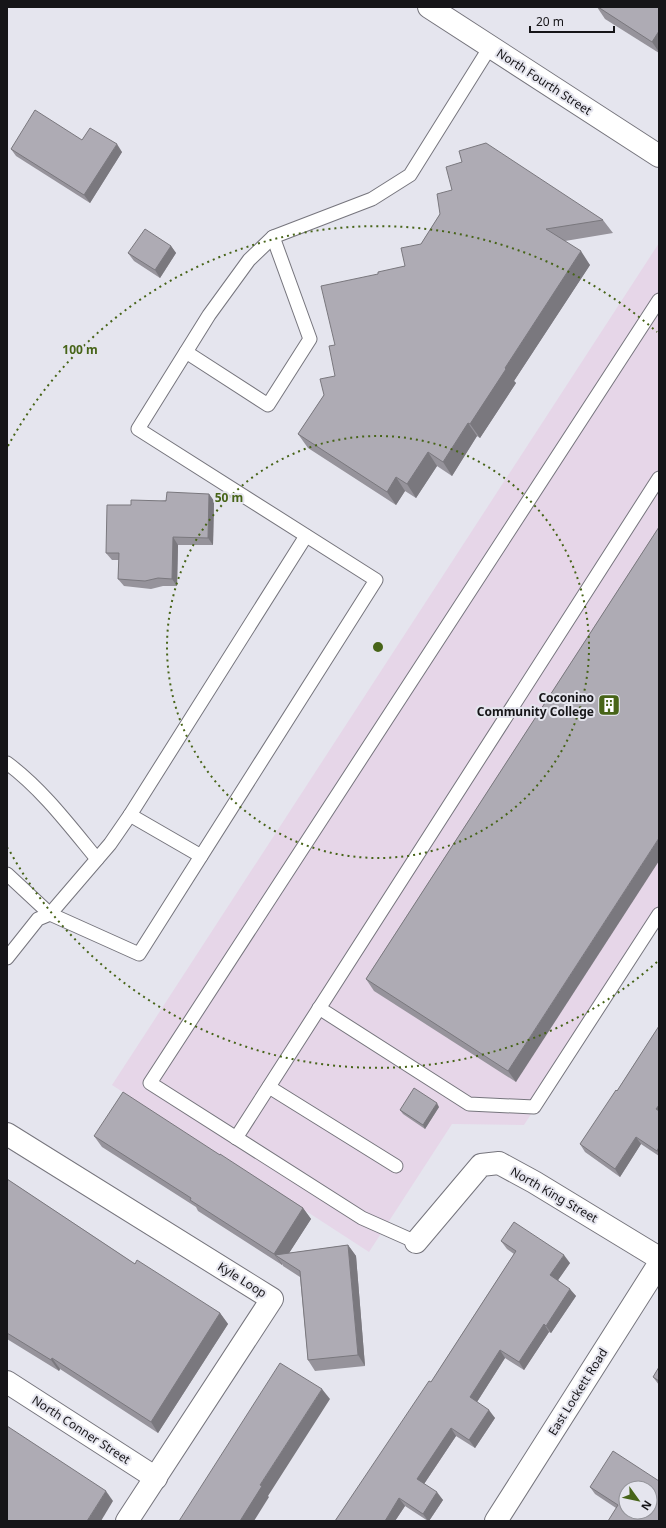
<svg xmlns="http://www.w3.org/2000/svg" width="666" height="1528" viewBox="0 0 666 1528" font-family="'Noto Sans',sans-serif">
<rect width="100%" height="100%" fill="#e5e5ee"/>
<!-- commercial -->
<path fill="#e6d6e8" d="M659,243V917L524,1125L452,1124L369,1252L112,1085Z"/>
<g fill="none" stroke-linecap="round" stroke-linejoin="round">
<!-- service casing -->
<g stroke="#76757d" stroke-width="15">
<g id="service">
<path d="M186,352L268,405L310,339L273,237"/>
<path d="M7,763C42,789 69,825 97,859"/>
<path d="M130,815L201,856"/>
<path d="M7,874L50,914L139,954L376,580L138,429L209,315L249,260L273,237L372,199L410,175L490,47"/>
<path d="M7,958L38,919L50,914L110,844L130,815L306,536"/>
<path d="M319,1008L469,1104L534,1107L659,914"/>
<path d="M269,1087L396,1166"/>
<path d="M236,1138L659,478"/>
<path d="M416,1242L362,1218L150,1083L659,300"/>
</g>
</g>
<!-- minor casing -->
<g stroke="#76757d" stroke-width="24">
<g id="minor">
<path d="M7,1134L272,1299L127,1521"/>
<path d="M416,1242L481,1165L499,1163L534,1182L659,1258"/>
<path d="M7,1382L156,1478"/>
</g>
</g>
<!-- tertiary casing -->
<g stroke="#76757d" stroke-width="24">
<path id="tertiary" d="M496,1521L659,1264"/>
</g>
<!-- secondary casing -->
<g stroke="#76757d" stroke-width="24">
<path id="secondary" d="M429,7L659,156"/>
</g>
<!-- service -->
<use href="#service" stroke="#fff" stroke-width="13"/>
<!-- minor -->
<use href="#minor" stroke="#fff" stroke-width="22"/>
<!-- tertiary -->
<use href="#tertiary" stroke="#fff" stroke-width="22"/>
<!-- secondary -->
<use href="#secondary" stroke="#fff" stroke-width="22"/>
</g>
<!-- wall -->
<g fill="#96939b">
<path d="M597,7H659V53L605,19Z"/>
<path d="M82,140L122,152L90,203L16,156L11,149Z"/>
<path d="M462,162L603,220L613,233L565,241L590,265L514,381L516,383L480,438L477,436L452,476L437,466L416,498L405,491L396,505L308,448L298,434L324,395L335,376V345L378,274L405,266L421,244L440,214L452,190Z"/>
<path d="M171,246L176,253L160,278L134,261L128,253Z"/>
<path d="M209,494L214,501L213,545H178L177,586H163L151,589L124,586L118,579L119,560H112L106,553L131,505Z"/>
<path d="M659,527L516,1082L374,991L366,979Z"/>
<path d="M659,1026V1156L641,1144L620,1177L585,1152L580,1144L617,1091Z"/>
<path d="M439,1107L425,1129L403,1114L400,1110Z"/>
<path d="M94,1136L220,1155L303,1208L311,1219L289,1253L348,1245L356,1256L365,1366L315,1371L308,1360L300,1277L283,1266L282,1264V1265L198,1211L196,1207L102,1147Z"/>
<path d="M7,1179L135,1264L220,1313L228,1324L158,1433L60,1369L59,1371L7,1339Z"/>
<path d="M501,1241L570,1263L558,1280L576,1296L551,1333L549,1332L524,1370L505,1358L477,1402L495,1418L475,1448L456,1436L424,1484L443,1500L429,1521H428L405,1506L395,1521H335L431,1382L514,1254L507,1249Z"/>
<path d="M659,1367V1385L653,1377Z"/>
<path d="M659,1481L616,1508L595,1494L590,1487Z"/>
</g>
<!-- shaded-wall -->
<g fill="#7a787e">
<path d="M659,31V52L652,42Z"/>
<path d="M117,144L122,152L90,203L84,195Z"/>
<path d="M171,246L176,253L160,278L155,270Z"/>
<path d="M581,251L590,265L514,381L516,383L480,438L470,424L505,368Z"/>
<path d="M468,423L477,436L452,476L443,462Z"/>
<path d="M428,452L437,466L416,498L407,484Z"/>
<path d="M396,477L405,491L396,505L387,492Z"/>
<path d="M209,494L214,501L213,545L208,538Z"/>
<path d="M173,537L178,545L177,586L172,579Z"/>
<path d="M659,838V861L516,1082L508,1071Z"/>
<path d="M437,1103L439,1107L425,1129L423,1125Z"/>
<path d="M659,1105V1113L656,1109Z"/>
<path d="M636,1137L641,1144L620,1177L615,1169Z"/>
<path d="M659,1147V1153L657,1151Z"/>
<path d="M303,1208L311,1219L284,1261L275,1255L282,1264V1265L274,1254Z"/>
<path d="M348,1245L356,1256L365,1366L358,1355Z"/>
<path d="M564,1255L570,1263L556,1283L550,1275Z"/>
<path d="M570,1289L576,1296L551,1333L546,1326Z"/>
<path d="M220,1313L228,1324L158,1433L151,1422Z"/>
<path d="M544,1324L549,1332L524,1370L519,1362Z"/>
<path d="M500,1350L505,1358L475,1405L470,1397Z"/>
<path d="M52,1358L60,1369L59,1371L51,1360Z"/>
<path d="M322,1389L330,1399L268,1496L269,1497L254,1521H240L260,1485Z"/>
<path d="M489,1410L495,1418L475,1448L469,1440Z"/>
<path d="M451,1428L456,1436L422,1487L417,1479Z"/>
<path d="M106,1491L113,1501L101,1521H87Z"/>
<path d="M437,1492L443,1500L429,1521H428L423,1514Z"/>
<path d="M399,1498L405,1506L395,1521H385Z"/>
</g>
<!-- building -->
<g fill="#aeabb4" stroke="#7a787e" fill-rule="evenodd">
<path d="M598,7H659V31L652,42Z"/>
<path d="M35,110L82,140L90,128L117,144L84,195L11,149Z"/>
<path d="M486,143L603,220L546,229L581,251L505,368L506,369L470,424L468,423L443,462L428,452L407,484L396,477L387,492L298,434L324,395L320,379L335,376L329,346L335,345L321,286L378,274V272L405,266L401,248L421,244L440,214L437,194L452,190L446,167L462,162L459,151Z"/>
<path d="M145,229L171,246L155,270L128,253Z"/>
<path d="M167,492L209,494L208,538L173,537L172,579L158,578L145,581L118,579L119,553H106L107,505H131V500L166,501Z"/>
<path d="M659,527V838L508,1071L366,979Z"/>
<path d="M659,1026V1105L656,1109L659,1111V1147L657,1151L636,1137L615,1169L580,1144L616,1090L617,1091Z"/>
<path d="M414,1088L437,1103L423,1125L400,1110Z"/>
<path d="M123,1092L220,1155V1154L303,1208L274,1254L190,1200L191,1198L94,1136Z"/>
<path d="M7,1179L135,1264L137,1260L220,1313L151,1422L52,1358L51,1360L7,1333Z"/>
<path d="M514,1222L564,1255L550,1275L570,1289L546,1326L544,1324L519,1362L500,1350L470,1397L489,1410L469,1440L451,1428L417,1479L437,1492L423,1514L399,1498L385,1521H335L429,1381L431,1382L516,1251L501,1241Z"/>
<path d="M348,1245L358,1355L308,1360L300,1271L275,1255Z"/>
<path d="M280,1363L322,1389L260,1485L262,1486L240,1521H179Z"/>
<path d="M659,1367V1381L653,1377Z"/>
<path d="M7,1426L106,1491L87,1521H7Z"/>
<path d="M613,1451L659,1481V1521H608L618,1505L590,1487ZM626,1488H650V1512H626Z"/>
</g>
<!-- distance rings -->
<g fill="none" stroke="#476418" stroke-width="2" stroke-dasharray="2 4">
<circle cx="378" cy="647" r="211"/>
<path d="M657 962A421 421 0 0 1 8 848M8 446A421 421 0 0 1 657 332"/>
</g>
<!-- icons -->
<defs>
<g id="building-square" transform="scale(1.15)"><rect x="-9" y="-9" width="18" height="18" rx="4" fill="#476418" stroke="#e5e5ee"/><path d="M-4-6H4V6H1V3H-1V6H-4ZM-2.5-4.3h1.7v1.8h-1.7ZM.8-4.3h1.7v1.8H.8ZM-2.5-1h1.7V.8h-1.7ZM.8-1h1.7V.8H.8Z" fill="#fff"/></g>
</defs>
<g fill-rule="evenodd">
<use href="#building-square" x="609" y="705"/>
</g>
<g text-anchor="middle" stroke-width="4" stroke-linejoin="round" paint-order="stroke">
<!-- street labels -->
<g font-size="12" fill="#161518" stroke="#e5e5ee">
<text transform="translate(544 82) rotate(33)" y="4">North Fourth Street</text>
<text transform="translate(554 1195) rotate(30)" y="4">North King Street</text>
<text transform="translate(242 1280) rotate(32)" y="4">Kyle Loop</text>
<text transform="translate(578 1392) rotate(-58)" y="4">East Lockett Road</text>
<text transform="translate(81 1430) rotate(33)" y="4">North Conner Street</text>
</g>
<!-- poi labels -->
<g font-size="12" font-weight="bold" fill="#161518" stroke="#e5e5ee" text-anchor="end">
<text x="594" y="702">Coconino<tspan x="594" dy="14">Community College</tspan></text>
</g>
</g>
<circle cx="378" cy="647" r="6" fill="#476418" stroke="#e5e5ee" stroke-width="2"/>
<g font-size="12" text-anchor="middle" font-weight="bold" fill="#476418" stroke="#e5e5ee" stroke-width="4" stroke-linejoin="round" paint-order="stroke">
<text x="80" y="354">100 m</text>
<text x="229" y="502">50 m</text>
</g>
<!-- border -->
<rect width="666" height="1528" fill="none" stroke="#161518" stroke-width="16"/>
<!-- north arrow -->
<g transform="translate(638 1500) rotate(123)"><circle r="19" fill="#e5e5ee" stroke="#929298"/>
<path d="M0-3L7 15L0 10L-7 15Z" fill="#476418"/>
<text y="-6" font-size="11" font-weight="bold" text-anchor="middle" fill="#161518">N</text>
</g>
<!-- scale -->
<path d="M530 26v6h84v-6" fill="none" stroke="#161518" stroke-width="2"/>
<text x="536" y="26" font-size="12" fill="#161518" stroke="#e5e5ee" stroke-width="3" paint-order="stroke">20 m</text>
</svg>
